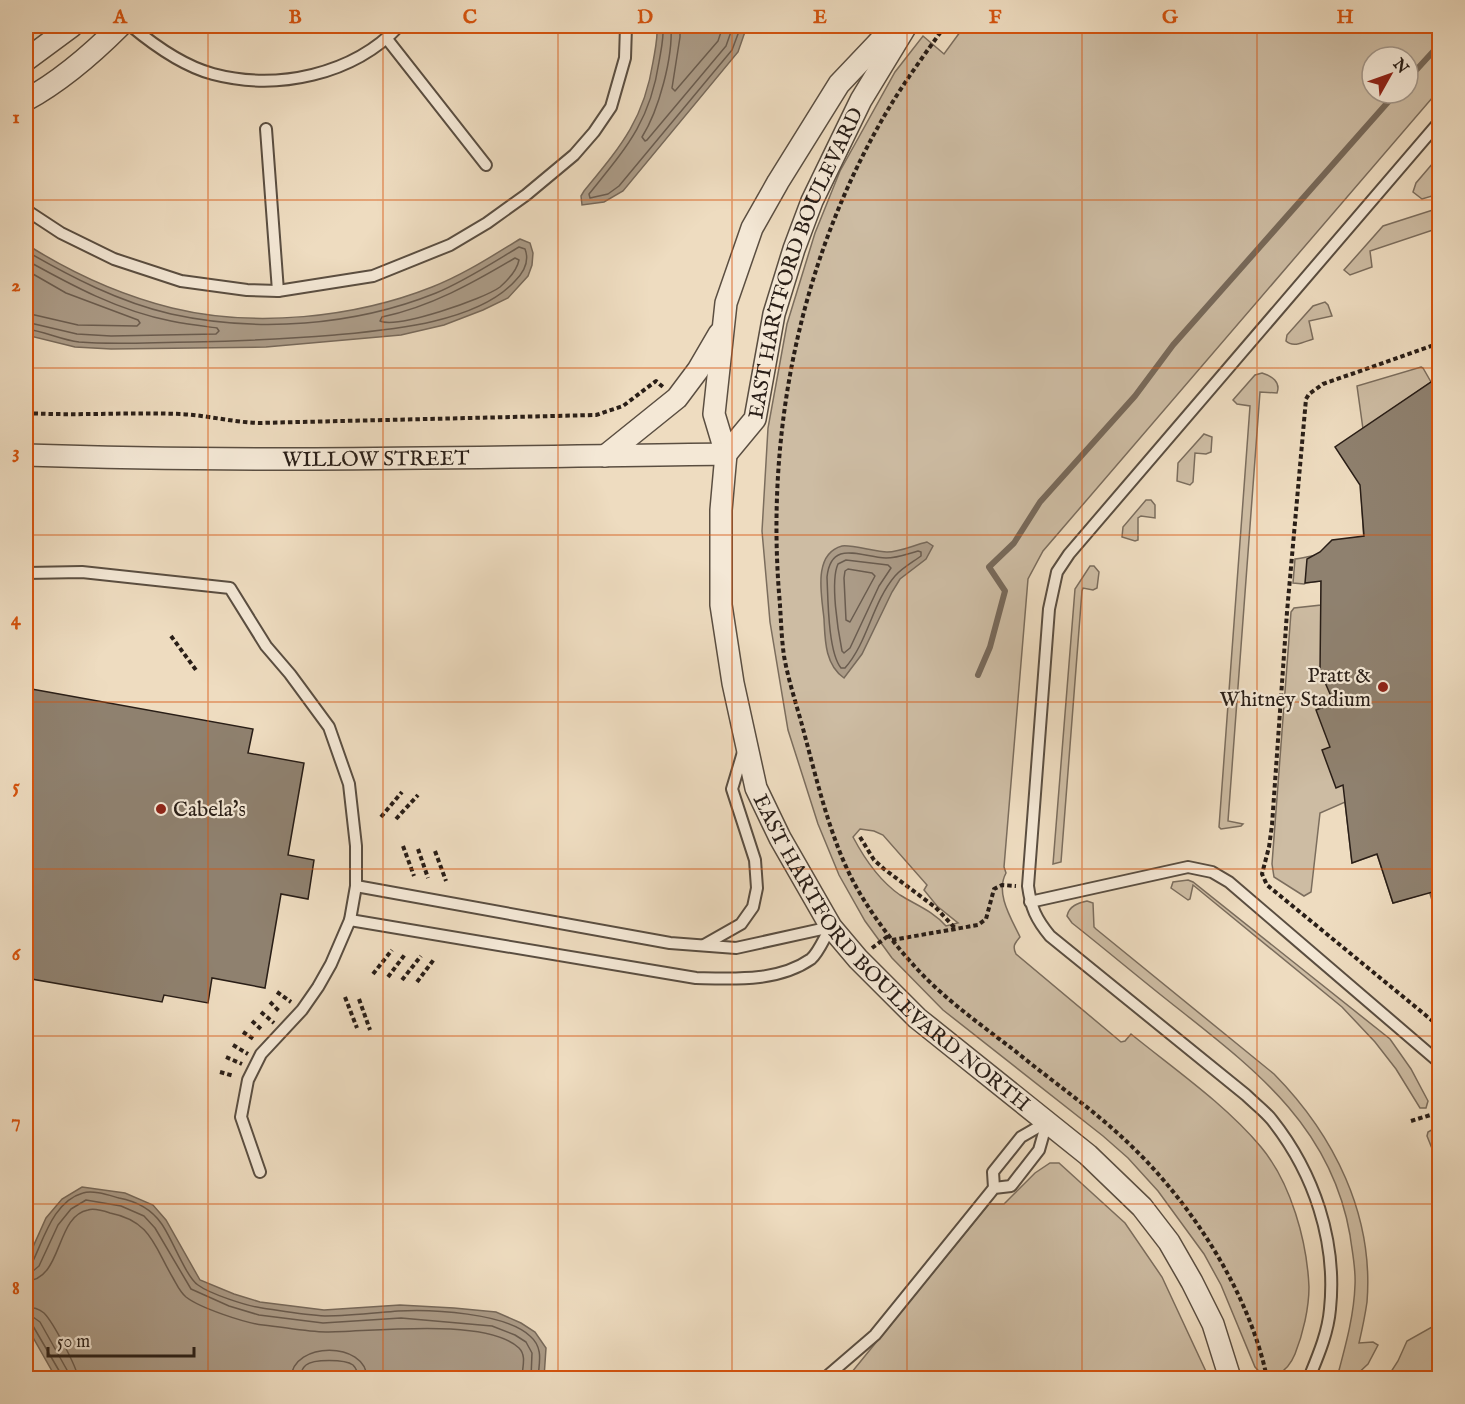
<svg xmlns="http://www.w3.org/2000/svg" width="1465" height="1404" viewBox="0 0 1465 1404" font-family="'IM FELL English',serif">
<rect width="100%" height="100%" fill="#eedcc0"/>
<filter id="stains"><feTurbulence type="fractalNoise" baseFrequency=".00333" numOctaves="4"/><feColorMatrix values="0 0 0 0 .2 0 0 0 0 .09 0 0 0 0 .02 0 0 0 .5 -.17"/></filter>
<radialGradient id="worn" r=".72"><stop offset=".6" stop-color="#630" stop-opacity="0"/><stop offset="1" stop-color="#630" stop-opacity=".3"/></radialGradient>
<!-- green -->
<g fill="#cdbca3" stroke="#7b6d5d" stroke-width="1.5" fill-rule="evenodd">
<path d="M961,26H1439V90L1043,551L1028,579L1004,867L1006,873C995,893 1011,918 1020,937C1015,943 1012,946 1016,954L1121,1042L1125,1041L1131,1034C1174,1069 1225,1104 1261,1147C1291,1183 1307,1241 1309,1287C1309,1308 1303,1334 1295,1354C1288,1371 1270,1386 1255,1367L1221,1285L1204,1254L1158,1191L1128,1158L1103,1136L943,1010L892,958L865,921L839,875L818,824L788,730L770,622L762,531L768,428L787,324L815,233L840,171L895,72L923,36L944,54L963,28ZM1372,57H1408V93H1372ZM860,829L874,831L883,835L927,885L924,890L937,906L958,923L946,926C933,911 916,905 900,895C880,881 864,858 853,837Z"/>
<path d="M1439,156V194L1422,199L1413,192L1416,183Z"/>
<path d="M1439,208V228L1370,251L1372,267L1350,275L1344,270L1383,226Z"/>
<path d="M1325,302L1328,305L1332,316L1309,321L1313,339C1304,342 1293,348 1286,341L1287,335L1313,306Z"/>
<path d="M1421,367L1423,368L1431,382L1363,429L1357,386Z"/>
<path d="M1262,373C1272,376 1281,382 1277,393L1260,392L1228,821L1243,824L1241,826L1221,829L1219,827L1250,406L1237,404L1233,400L1255,375Z"/>
<path d="M1204,434L1212,437L1211,452L1206,454L1195,453L1193,482L1190,485L1177,481L1178,463Z"/>
<path d="M1439,440V923L1427,884L1424,894L1393,903L1377,854L1352,863L1345,802L1320,813L1311,892L1304,896L1274,877L1272,864L1291,612L1294,608L1321,605V581L1306,583L1304,584L1293,583L1295,559C1318,556 1341,548 1364,543L1361,491Z"/>
<path d="M1146,500H1151L1155,505V518L1141,516L1138,518V540L1135,541L1122,537L1123,527Z"/>
<path d="M1090,566H1094L1099,572L1097,588L1093,590L1083,588L1082,591L1061,862L1053,864L1075,589Z"/>
<path d="M1188,880L1193,882L1390,1039L1411,1069L1428,1101L1426,1108H1420L1396,1069L1375,1042L1342,1007L1193,885L1190,899L1188,900L1171,888L1173,882Z"/>
<path d="M1087,901L1093,903L1094,927L1096,929L1274,1074C1334,1135 1374,1215 1367,1302C1365,1316 1362,1330 1359,1343L1373,1342L1378,1345L1368,1364L1353,1378H1343L1338,1374C1346,1344 1354,1315 1355,1285C1356,1268 1352,1251 1350,1235C1331,1125 1253,1068 1171,1003C1138,977 1105,949 1072,923L1067,916C1069,906 1078,903 1087,901Z"/>
<path d="M1435,1128L1439,1129V1166L1427,1136L1428,1132Z"/>
<path d="M1050,1163H1059L1125,1223L1162,1277L1209,1378H847L989,1204H1004L1035,1173Z"/>
<path d="M1439,1323V1378H1387L1398,1361L1407,1341Z"/>
</g>
<!-- water -->
<g fill="#ab9b87" stroke="#77695a" stroke-width="1.5">
<path d="M657,26H747L738,52L623,191L604,202L582,205L581,196L584,191C620,147 644,120 653,62C655,50 658,38 657,26Z"/>
<path d="M520,239L530,243L533,253L532,265L528,276L508,298L483,310L444,325L401,335L266,347L111,349L75,347L26,335V244C70,272 120,295 172,308C254,328 354,318 432,287C463,275 492,256 520,239Z"/>
<path d="M927,542L933,546L926,559L900,579L892,592L862,654L844,678C825,665 825,640 824,619C822,597 812,554 842,546C849,544 877,552 887,552C900,552 914,545 927,542Z"/>
<path d="M82,1187L125,1193L153,1205L166,1220L200,1280L234,1294L260,1302L324,1310L400,1305L454,1308L496,1312L521,1323L535,1332L546,1348L544,1378H386L328,1374L281,1378H56L26,1325L28,1258L46,1218L62,1199Z"/>
</g>
<g fill="none" stroke-linecap="round" stroke-linejoin="round">
<!-- shore -->
<g stroke="#6a5c4f" stroke-width="1.5">
<path d="M663,26C664,38 661,50 659,62C650,122 626,148 589,194L590,198L608,194L619,186L732,50L741,26"/>
<path d="M671,26C673,57 659,110 642,137L645,141L647,140L726,46L733,26"/>
<path d="M680,26V37L672,88L675,91L718,41L723,26"/>
<path d="M26,251C71,277 119,302 171,314C257,333 354,326 436,293C465,281 492,263 519,247L525,249C530,262 524,272 515,281C477,323 389,330 335,335C287,339 241,341 193,342C155,342 117,345 79,342C61,340 44,331 26,329"/>
<path d="M515,258L519,260C517,270 508,280 500,287C484,299 397,329 380,321L382,317C430,307 473,283 515,258Z"/>
<path d="M26,260C71,285 119,311 171,321C186,324 202,326 217,328L219,331L216,334L111,336L77,334L26,322"/>
<path d="M26,270L66,293L138,320L140,323L137,326L78,325L26,313"/>
<path d="M918,551L921,552V556C913,562 902,568 895,576C872,603 868,642 845,668H841C828,652 828,599 827,577C831,539 860,557 886,558C897,558 907,554 918,551Z"/>
<path d="M846,560L888,565L891,568L879,586L850,648L844,653L842,651C838,631 830,581 838,564Z"/>
<path d="M848,569L872,573L875,576L850,622L846,620L844,578L845,571Z"/>
<path d="M26,1265L33,1261C44,1238 54,1201 83,1193C93,1190 108,1195 119,1198C135,1201 151,1209 161,1223C171,1236 186,1277 198,1285C210,1294 247,1306 262,1308C283,1311 305,1315 325,1316C350,1316 374,1313 398,1311C431,1309 506,1313 530,1336C544,1348 539,1363 538,1378"/>
<path d="M26,1272L33,1271L39,1266L58,1225L71,1209L86,1200L121,1206L144,1216L155,1228L191,1289L229,1306L259,1315L323,1323L401,1318L492,1326L515,1335L526,1342L532,1353L531,1378"/>
<path d="M26,1281C63,1280 55,1216 88,1210C94,1208 104,1211 110,1213C151,1221 154,1246 173,1278C177,1285 180,1292 186,1297C200,1308 245,1323 263,1325C284,1327 306,1332 326,1332C370,1332 486,1317 519,1348C527,1356 522,1368 522,1378"/>
<path d="M26,1307C32,1307 38,1308 44,1313C53,1322 77,1367 78,1378"/>
<path d="M26,1316L33,1317L40,1322L67,1370L69,1378"/>
<path d="M26,1323L33,1326L61,1374V1378"/>
<path d="M291,1378C293,1341 366,1341 367,1378"/>
<path d="M300,1378C301,1373 301,1369 306,1365C313,1359 345,1359 353,1365C357,1369 358,1373 358,1378"/>
</g>
<!-- stream -->
<g stroke="#77695a" stroke-width="6">
<path d="M1408,79L1440,44"/>
<path d="M978,675L990,647L1005,591L989,567L1014,543L1040,502L1135,396L1173,345L1396,93"/>
<path d="M1439,1378H1440"/>
</g>
</g>
<!-- building -->
<g fill="#8f816f" stroke="#291e17" stroke-width="1.5">
<path d="M1440,376V890L1393,903L1377,854L1352,863L1343,785L1336,788L1322,750L1330,747L1316,710L1334,703L1320,671L1321,581L1305,583L1307,559L1320,552L1332,540L1364,536L1360,485L1335,447Z"/>
<path d="M26,688L253,729L248,753L304,763L288,855L314,860L308,899L281,894L265,988L212,978L208,1003L164,995L162,1002L26,978Z"/>
</g>
<g fill="none" stroke-linecap="round" stroke-linejoin="round">
<!-- lane casing -->
<g stroke="#5a4e41" stroke-width="14">
<g id="lane">
<path d="M131,26C155,46 183,66 213,74C277,91 353,75 399,26"/>
<path d="M387,39L486,165"/>
<path d="M266,129L278,291"/>
<path d="M26,210L61,233L114,259L181,281L247,290L278,291L373,276L450,245L487,223L526,195L574,155L594,132L611,107L625,58L626,26"/>
<path d="M26,573L82,572L230,588L266,646L290,674L329,727L349,784L356,846V886L350,920L331,964L318,987L302,1010L261,1054L248,1080L241,1117L260,1172"/>
<path d="M356,886L670,943L736,948L831,927"/>
<path d="M1030,902L1188,867L1212,872L1229,882L1440,1063"/>
<path d="M350,920L696,978C734,979 778,982 811,959C819,952 825,936 831,927"/>
<path d="M704,945L741,924L753,907L757,888L755,860L732,789L744,749"/>
<path d="M994,1188L993,1172L1021,1137L1047,1122"/>
<path d="M825,1378L875,1335L994,1188L1011,1186L1039,1150L1047,1122"/>
<path d="M1309,1378C1318,1356 1328,1333 1330,1309C1337,1241 1314,1173 1272,1120C1265,1111 1254,1103 1246,1095L1050,936C1036,919 1031,908 1028,886L1049,609L1057,572L1069,554L1440,121"/>
</g>
</g>
<!-- street casing -->
<g stroke="#5a4e41" stroke-width="24">
<g id="street">
<path id="s1" d="M894,26L839,84L778,182L752,228L726,303L714,414L726,454L721,510V605L733,683L756,788L780,838L831,927L858,959L917,1018L1088,1155L1142,1207L1169,1242L1192,1282L1213,1324L1230,1378"/>
<path d="M26,60L72,26"/>
<path d="M26,100C61,81 92,54 120,26"/>
<path id="s2" d="M726,454L755,419L774,314L794,249L812,201L861,100L906,26"/>
<path id="s3" d="M26,455C259,463 493,457 726,454"/>
<path d="M605,456L677,398L698,370L719,334"/>
</g>
</g>
<!-- path -->
<g stroke="#291e17" stroke-width="4" stroke-dasharray="4.5 3" stroke-linecap="butt">
<path d="M945,26C927,51 908,77 892,103C803,249 766,424 779,593C781,614 781,635 784,656C789,684 799,712 806,740C818,785 831,839 853,881C870,913 893,943 918,970C946,1000 981,1025 1014,1050C1050,1080 1090,1107 1124,1139C1189,1199 1249,1291 1267,1378"/>
<path d="M1440,343L1323,384L1309,394L1306,399L1287,612L1272,825L1269,847L1262,874L1267,885L1440,1027"/>
<path d="M26,413C77,416 128,412 180,414C206,415 231,422 258,423L596,415L623,406L656,381L663,387"/>
<path d="M1440,513L1435,519L1440,579"/>
<path d="M171,636L196,670"/>
<path d="M381,817L402,792"/>
<path d="M396,819L418,795"/>
<path d="M860,837L874,860L884,869L935,907L956,929"/>
<path d="M403,846L414,876"/>
<path d="M418,849L428,878"/>
<path d="M435,851L446,881"/>
<path d="M892,940L978,925L986,919L994,889L1002,885L1016,886"/>
<path d="M872,948L888,936"/>
<path d="M373,974L392,950"/>
<path d="M388,977L406,953"/>
<path d="M402,980L421,956"/>
<path d="M417,982L435,958"/>
<path d="M277,992L291,1002"/>
<path d="M345,997L357,1028"/>
<path d="M359,999L370,1030"/>
<path d="M270,1002L280,1012"/>
<path d="M261,1012L274,1023"/>
<path d="M252,1021L263,1031"/>
<path d="M243,1032L255,1040"/>
<path d="M233,1045L248,1054"/>
<path d="M226,1057L242,1064"/>
<path d="M220,1072L234,1076"/>
<path d="M1434,1082L1440,1094"/>
<path d="M1411,1121L1440,1112"/>
</g>
<!-- lane -->
<use href="#lane" stroke="#f4e8d6" stroke-width="10"/>
<!-- street -->
<use href="#street" stroke="#f4e8d6" stroke-width="21"/>
</g>
<!-- grid -->
<path fill="none" stroke="#d5530d" stroke-width="1.5" stroke-opacity="0.55" d="M208,26V1378M383,26V1378M558,26V1378M732,26V1378M907,26V1378M1082,26V1378M1257,26V1378M26,200H1440M26,368H1440M26,535H1440M26,702H1440M26,869H1440M26,1036H1440M26,1204H1440"/>
<!-- markers -->
<g fill="#8f2418" stroke="#f4e8d6" stroke-width="2">
<circle cx="1383" cy="687" r="6"/>
<circle cx="161" cy="809" r="6"/>
</g>
<g text-anchor="middle" stroke-width="4.5" stroke-linejoin="round" paint-order="stroke">
<!-- street labels -->
<g font-size="21" fill="#291e17" stroke="#f4e8d6">
<text dy="7" stroke="none"><textPath href="#s2" startOffset="210">EAST HARTFORD BOULEVARD</textPath></text>
<text dy="7" stroke="none"><textPath href="#s3" startOffset="350">WILLOW STREET</textPath></text>
<text dy="7" stroke="none"><textPath href="#s1" startOffset="1035">EAST HARTFORD BOULEVARD NORTH</textPath></text>
</g>
<!-- poi labels -->
<g font-size="21" fill="#291e17" stroke="#f4e8d6" text-anchor="end">
<text x="1371" y="682">Pratt &amp;<tspan x="1371" dy="24">Whitney Stadium</tspan></text>
<text x="173" y="816" text-anchor="start">Cabela's</text>
</g>
</g>
<!-- margin -->
<rect width="1465" height="1404" fill="none" stroke="#eedcc0" stroke-width="66"/>
<!-- north arrow -->
<g transform="translate(1390 75) rotate(50)"><circle r="28" fill="#f4e8d6" stroke="#a3978a" stroke-width="1.5"/>
<path d="M0-4.5L10 22L0 15L-10 22Z" fill="#8f2418"/>
<text y="-9" font-size="16" font-weight="bold" text-anchor="middle" fill="#291e17">N</text>
</g>
<!-- scale -->
<path d="M48 1347v9h146v-9" fill="none" stroke="#291e17" stroke-width="3"/>
<text x="57" y="1347" font-size="18" fill="#291e17" stroke="#f4e8d6" stroke-width="4.5" paint-order="stroke">50 m</text>
<rect x="33" y="33" width="1399" height="1338" fill="none" stroke="#d5530d" stroke-width="2"/>
<g font-size="20" text-anchor="middle" font-weight="bold" fill="#d5530d">
<text x="120" y="23">A</text>
<text x="295" y="23">B</text>
<text x="470" y="23">C</text>
<text x="645" y="23">D</text>
<text x="820" y="23">E</text>
<text x="995" y="23">F</text>
<text x="1170" y="23">G</text>
<text x="1345" y="23">H</text>
<text x="16" y="123">1</text>
<text x="16" y="291">2</text>
<text x="16" y="458">3</text>
<text x="16" y="625">4</text>
<text x="16" y="792">5</text>
<text x="16" y="960">6</text>
<text x="16" y="1127">7</text>
<text x="16" y="1294">8</text>
</g>
<rect width="100%" height="100%" filter="url(#stains)"/>
<rect width="100%" height="100%" fill="url(#worn)"/>
</svg>
